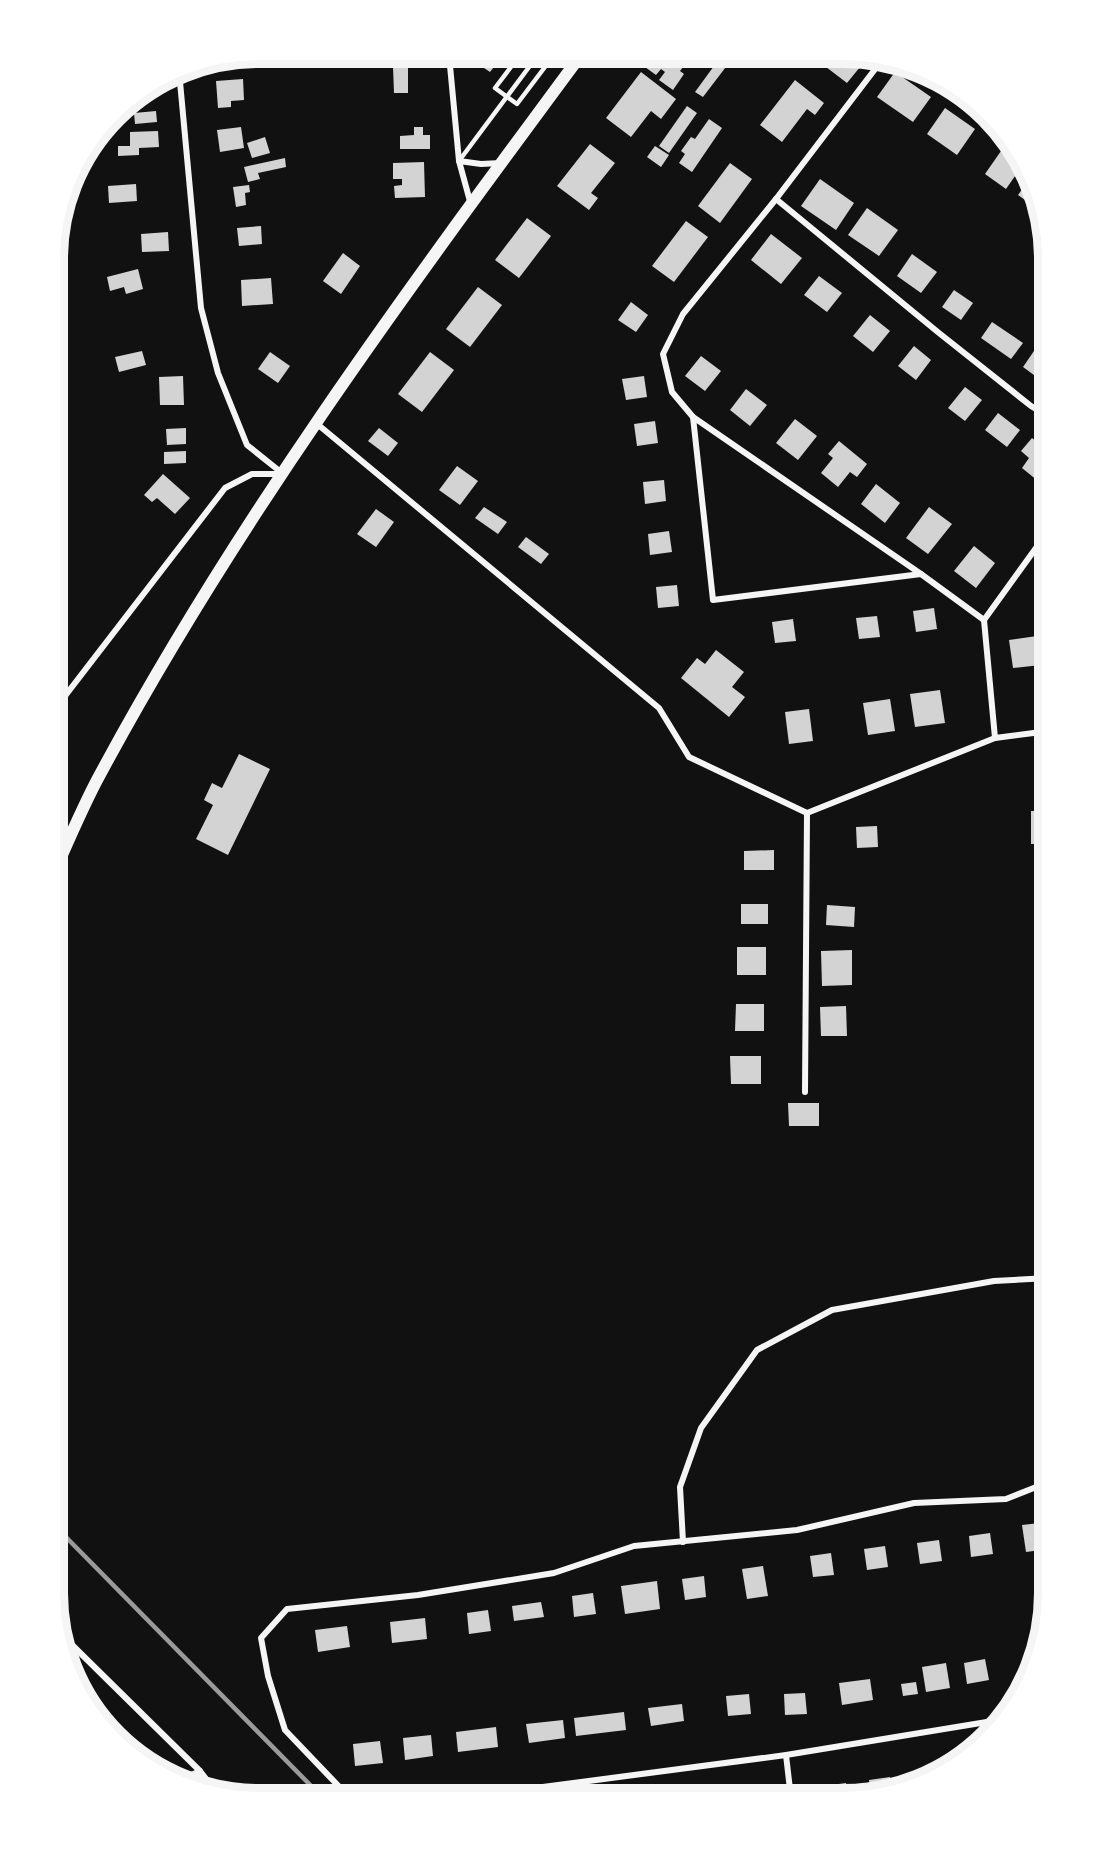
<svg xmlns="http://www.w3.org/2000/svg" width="1103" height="1852" viewBox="0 0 1103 1852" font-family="Ubuntu,sans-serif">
<rect width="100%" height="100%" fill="#111"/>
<!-- building -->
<g fill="#d3d3d3">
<path d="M469,55H503L490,72L469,58Z"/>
<path d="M654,55H692L680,71L684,74L673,90L659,80L665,72L661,69L656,75L645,67Z"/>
<path d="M722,55H735L703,97L695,92Z"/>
<path d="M835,56H869L847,83L826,67Z"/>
<path d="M393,67H408V93H394Z"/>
<path d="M641,72L676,99L661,119L651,111L631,137L606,118Z"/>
<path d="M895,72L931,97L913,122L877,97Z"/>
<path d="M243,79L244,100L231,101V107L218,108L216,81Z"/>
<path d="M795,80L824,103L815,115L807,109L782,142L760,125Z"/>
<path d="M687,106L697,113L669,153L659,146Z"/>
<path d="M945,108L975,129L957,155L927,134Z"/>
<path d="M156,111L157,122L135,124L134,113Z"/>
<path d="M709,119L722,128L692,172L679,163L685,154L681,151L691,137L695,139Z"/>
<path d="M241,127L244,148L220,152L217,130Z"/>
<path d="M414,127H423V135H430V149H400V136L414,135Z"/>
<path d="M158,131L159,147L139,148V155L118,156V146H130V132Z"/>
<path d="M265,137L270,153L252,158L247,143Z"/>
<path d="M590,144L615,163L591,193L598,198L589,210L557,186Z"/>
<path d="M655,146L669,155L661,167L647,157Z"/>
<path d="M1001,151L1022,166L1006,189L985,174Z"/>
<path d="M285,158L286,167L258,173L260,179L248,182L244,167Z"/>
<path d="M424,162L425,197L395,198L394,186L402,185V179H393V163Z"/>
<path d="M730,163L752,179L720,223L698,206Z"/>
<path d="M1031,177L1033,181L1039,210L1018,195Z"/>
<path d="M820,179L854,203L836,230L801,206Z"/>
<path d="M136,184L137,201L109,203L108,186Z"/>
<path d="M249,185L250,192L245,193L246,205L236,207L233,187Z"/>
<path d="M867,208L898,230L879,256L848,235Z"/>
<path d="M527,218L551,236L519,278L495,260Z"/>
<path d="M686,221L708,237L674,282L652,266Z"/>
<path d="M261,226L262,244L239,246L237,228Z"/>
<path d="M168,232L169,251L142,252L141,234Z"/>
<path d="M771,234L802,258L781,284L751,260Z"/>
<path d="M343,253L360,266L341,294L323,281Z"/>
<path d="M912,254L937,272L921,293L897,276Z"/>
<path d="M138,269L143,289L126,294L124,287L110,291L107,277Z"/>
<path d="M819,276L842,293L827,312L804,295Z"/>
<path d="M271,278L273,304L242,306L241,280Z"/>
<path d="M478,287L502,305L470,347L446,329Z"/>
<path d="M954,290L973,303L961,320L942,307Z"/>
<path d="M631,302L648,315L636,332L618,320Z"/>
<path d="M870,315L890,331L873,352L853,336Z"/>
<path d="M992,322L1023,343L1011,359L981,338Z"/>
<path d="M914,346L931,360L916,380L898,366Z"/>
<path d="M142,351L146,365L119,372L115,357Z"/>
<path d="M1034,351L1049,361V386L1023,367Z"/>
<path d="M270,352L290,366L278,383L258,369Z"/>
<path d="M430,352L454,370L422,412L398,394Z"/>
<path d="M701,356L721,371L705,391L685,376Z"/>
<path d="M183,376L184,405H160L159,377Z"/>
<path d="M644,376L647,397L626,400L622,379Z"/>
<path d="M965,387L982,400L965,421L948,408Z"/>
<path d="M746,389L767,405L750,426L730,410Z"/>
<path d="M998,413L1020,430L1007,447L985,430Z"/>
<path d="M795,419L817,436L798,460L776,443Z"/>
<path d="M655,421L658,443L637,446L634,424Z"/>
<path d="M186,428V444L167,445L166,429Z"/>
<path d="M379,428L398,443L388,456L368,441Z"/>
<path d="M1032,438L1049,451V469L1038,481L1022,468L1029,458L1021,451Z"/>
<path d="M839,441L867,464L857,477L850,472L838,487L821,473L833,458L828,454Z"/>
<path d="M186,451V463L164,464V452Z"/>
<path d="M457,466L478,481L460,505L439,490Z"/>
<path d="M163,474L190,498L175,514L157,498L152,502L144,495Z"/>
<path d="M664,480L666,501L645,504L643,482Z"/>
<path d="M876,484L900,503L885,523L861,504Z"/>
<path d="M484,507L507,522L498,534L475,518Z"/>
<path d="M929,507L952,524L928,554L906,538Z"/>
<path d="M376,509L394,522L376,547L357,534Z"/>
<path d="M669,531L672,552L650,555L648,534Z"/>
<path d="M526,537L549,554L541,564L518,547Z"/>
<path d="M974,546L995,563L976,588L954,571Z"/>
<path d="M677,585L679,606L658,608L656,587Z"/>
<path d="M934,608L937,629L916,632L913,611Z"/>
<path d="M877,616L880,637L859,639L856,618Z"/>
<path d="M793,619L796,641L775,643L772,622Z"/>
<path d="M1045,626H1049V662H1047Z"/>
<path d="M1037,636L1041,665L1013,668L1009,640Z"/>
<path d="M716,650L744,672L732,687L745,697L729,717L681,678L697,658L705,664Z"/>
<path d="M940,690L945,723L915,727L910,694Z"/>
<path d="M890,699L895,731L868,735L863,703Z"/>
<path d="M809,709L813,741L789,744L785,712Z"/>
<path d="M239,754L270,769L228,855L196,839L213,805L204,800L212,783L222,788Z"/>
<rect x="1031" y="811" width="18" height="33"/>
<path d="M877,826L878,847L857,848L856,827Z"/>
<path d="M774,850V870H744V851Z"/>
<rect x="741" y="904" width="27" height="20"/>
<path d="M827,905L855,907L854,927L826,925Z"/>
<rect x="737" y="947" width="29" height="28"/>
<path d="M852,950V985L822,986L821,951Z"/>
<path d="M736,1004H764V1031H735Z"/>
<path d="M846,1006L847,1036H821L820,1007Z"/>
<path d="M730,1056H761V1084H731Z"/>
<path d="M788,1103H819V1126H789Z"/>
<path d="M1049,1522V1549L1026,1552L1022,1525Z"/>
<path d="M990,1533L993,1554L971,1557L969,1536Z"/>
<path d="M939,1540L942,1561L920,1564L917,1543Z"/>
<path d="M885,1546L888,1567L867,1570L864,1549Z"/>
<path d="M831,1553L834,1575L813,1577L810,1556Z"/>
<path d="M763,1566L768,1596L747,1599L742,1569Z"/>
<path d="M704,1576L706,1597L685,1600L682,1579Z"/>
<path d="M657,1581L660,1609L625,1614L621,1586Z"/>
<path d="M593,1593L596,1614L574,1617L572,1596Z"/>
<path d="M541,1602L544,1617L514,1621L512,1606Z"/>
<path d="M488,1610L491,1631L469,1634L467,1613Z"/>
<path d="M425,1618L427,1639L392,1643L390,1622Z"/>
<path d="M347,1626L350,1647L318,1652L315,1630Z"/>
<path d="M985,1659L989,1680L967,1684L964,1663Z"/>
<path d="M946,1663L950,1688L926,1692L922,1667Z"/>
<path d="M870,1679L873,1700L842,1705L839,1683Z"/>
<path d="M916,1682L918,1694L903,1696L901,1684Z"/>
<path d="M805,1693L807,1714L785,1715L784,1694Z"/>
<path d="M749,1694L751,1714L728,1716L726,1696Z"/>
<path d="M682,1704L684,1721L651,1726L648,1708Z"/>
<path d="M624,1712L626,1730L576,1736L574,1718Z"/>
<path d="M563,1720L565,1738L529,1743L526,1724Z"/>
<path d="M496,1727L498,1747L458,1752L456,1732Z"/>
<path d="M431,1735L433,1756L405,1760L403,1738Z"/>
<path d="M380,1741L383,1763L355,1766L353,1744Z"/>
<path d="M933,1770L934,1774L922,1782L914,1784L912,1774Z"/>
<path d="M890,1777L892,1788L871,1793L869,1780Z"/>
<path d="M846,1783L848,1797L827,1798L824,1786Z"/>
<path d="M748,1792V1798H727L726,1795Z"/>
</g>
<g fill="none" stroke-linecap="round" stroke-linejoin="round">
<!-- service -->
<g stroke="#f5f5f5" stroke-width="4.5">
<path d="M520,55L495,88L517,104L554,55"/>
<path d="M459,161L538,55"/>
</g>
<!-- minor -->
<g stroke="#f5f5f5" stroke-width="6">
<path d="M449,55L459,161L471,205"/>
<path d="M882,60L776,199L683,314L663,354L672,392L693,417L921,574L984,620"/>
<path d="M179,71L201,308L218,373L247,445L282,473"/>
<path d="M459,161L481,164L501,163"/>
<path d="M776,199L939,333L1031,406L1049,417"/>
<path d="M693,417L713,600L921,574"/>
<path d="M316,423L659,708L689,757L807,813L995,738L1049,731"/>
<path d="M55,709L225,488L252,474H282"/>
<path d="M995,738L984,620L1049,530"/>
<path d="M805,1092L807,813"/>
<path d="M683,1542L680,1487L701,1428L757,1350L832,1310L994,1281L1049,1278"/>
<path d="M63,1636L200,1771L213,1788"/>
<path d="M786,1755L791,1798"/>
<path d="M187,1777L200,1771"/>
<path d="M349,1797L285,1730L268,1676L261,1638L287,1609L418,1595L554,1573L634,1546L797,1530L914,1503L1006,1499L1049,1482"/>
<path d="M467,1797L786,1755L1005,1719"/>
</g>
<!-- secondary -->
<path stroke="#f5f5f5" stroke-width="12" d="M55,871C68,841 81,811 96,782C233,525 408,289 581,55"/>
<!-- rail -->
<path stroke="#9a9a9a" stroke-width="4.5" d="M54,1525L322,1797"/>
</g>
<!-- crop -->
<path d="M0 0H1103V1852H0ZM259 64H843A195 195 0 0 1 1038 259V1593A195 195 0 0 1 843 1788H259A195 195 0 0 1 64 1593V259A195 195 0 0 1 259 64Z" fill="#fff" fill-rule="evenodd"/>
<path fill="none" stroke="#f5f5f5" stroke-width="8" d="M259 64H843A195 195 0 0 1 1038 259V1593A195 195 0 0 1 843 1788H259A195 195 0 0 1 64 1593V259A195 195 0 0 1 259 64Z"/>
</svg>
